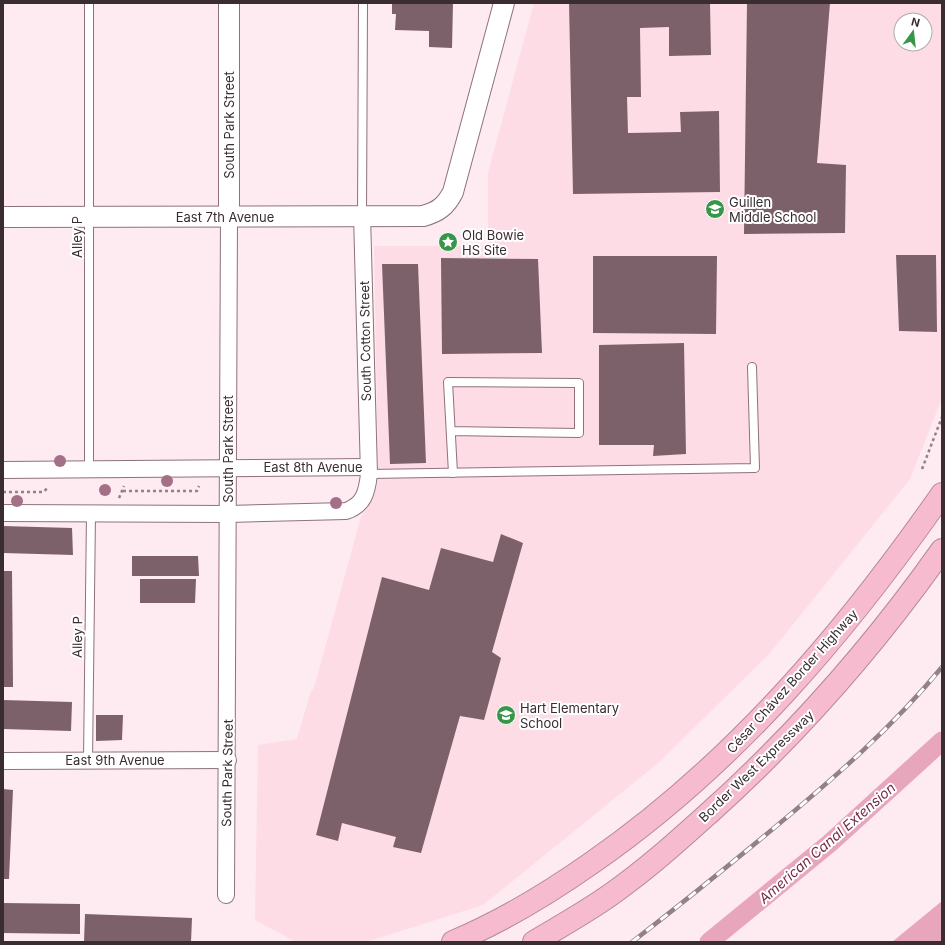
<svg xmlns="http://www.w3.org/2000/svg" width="945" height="945" viewBox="0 0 945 945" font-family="Inter,sans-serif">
<rect width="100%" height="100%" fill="#feeaf1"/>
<!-- built -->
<path fill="#fddce6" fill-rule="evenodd" d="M534,3H942V398L910,479L770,653L657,764L483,905L366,942H296L255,920L258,745L297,739L311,691L314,688L361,517L377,485L378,465L374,246H488V173ZM901,20H925V44H901Z"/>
<!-- water -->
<path fill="#e7a6bc" d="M942,901V942H892Z"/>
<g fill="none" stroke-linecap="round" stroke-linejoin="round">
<!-- canal -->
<path stroke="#e7a6bc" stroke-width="19" d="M709,942L830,843L942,741"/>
</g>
<!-- building -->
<g fill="#7d616a">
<path d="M392,3H453L452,48L429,47V31L395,30L396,14H392Z"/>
<path d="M569,3H710L711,55L669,56V27L640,28L641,97H627L628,133L681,132L680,112L719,111L720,192L573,194Z"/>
<path d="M747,3H830L817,163L846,165L845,233L744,234Z"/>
<path d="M896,255H936L937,332L899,331Z"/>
<path d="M593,256H717L716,334L593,333Z"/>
<path d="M441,258L538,259L542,353L442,354Z"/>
<path d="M382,264H418L426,463L390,464Z"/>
<path d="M684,343L686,454L653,456L654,445H599V345Z"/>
<path d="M3,526L72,528L73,555L3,553Z"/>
<path d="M501,534L523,543L492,652L501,658L484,720L460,716L421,853L393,847L396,837L342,823L338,841L316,835L382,577L429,590L441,548L493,562Z"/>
<path d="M132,556H198L199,576H132Z"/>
<path d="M3,571H12L13,687H3Z"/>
<path d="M140,579H196L195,603H140Z"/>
<path d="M3,700L72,702L71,731L3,729Z"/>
<path d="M96,715H123L122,740L96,741Z"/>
<path d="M3,789L13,790L9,879H3Z"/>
<path d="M3,903L80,904V934L3,933Z"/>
<path d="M85,914L192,918L191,942H84Z"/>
</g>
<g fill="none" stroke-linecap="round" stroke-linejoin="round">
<!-- service casing -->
<g stroke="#8e727b" stroke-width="10">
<g id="service">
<path d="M89,3V470"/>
<path d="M362,215L363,3"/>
<path d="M451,431L579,433V383L448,382L453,473"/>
<path d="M369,474L755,468L752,367"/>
<path d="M88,760L91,513"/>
</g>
</g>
<!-- minor casing -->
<g stroke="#8e727b" stroke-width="18">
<g id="minor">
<path d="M3,470L368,467"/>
<path d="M3,513L228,514L346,511C364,505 367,492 369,474L362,215"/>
<path d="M3,761L228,760"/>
<path d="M226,895L229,217"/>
</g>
</g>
<!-- tertiary casing -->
<g stroke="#8e727b" stroke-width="22">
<g id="tertiary">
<path d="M3,217L423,216C438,212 446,206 453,192L504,3"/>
<path d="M229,217V3"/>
</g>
</g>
<!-- motorway casing -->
<g stroke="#b58998" stroke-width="24">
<g id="motorway">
<path d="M453,942C503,921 549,893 593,862C734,764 845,633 942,494"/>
<path d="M534,942C561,926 588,911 613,893C647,869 678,841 708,814C796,735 874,646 942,550"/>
</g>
</g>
<!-- path -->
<g stroke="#928288" stroke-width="2.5" stroke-dasharray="3 3" stroke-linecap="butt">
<path d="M922,469L942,417"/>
<path d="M123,491H197L199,486"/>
<path d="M3,492H43L49,487"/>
<path d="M119,498L124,486"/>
</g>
<!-- service -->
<use href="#service" stroke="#fff" stroke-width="8"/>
<!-- minor -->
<use href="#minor" stroke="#fff" stroke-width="16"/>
<!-- tertiary -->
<use href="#tertiary" stroke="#fff" stroke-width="20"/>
<!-- motorway -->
<use href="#motorway" stroke="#f7bbcf" stroke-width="22"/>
<!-- rail casing -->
<g stroke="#928287" stroke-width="4.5">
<path id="rail" d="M632,942C680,905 727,867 774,828C833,779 893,727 942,667"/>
</g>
<!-- rail -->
<use href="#rail" stroke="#fff" stroke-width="3" stroke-dasharray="9" stroke-linecap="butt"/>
</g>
<!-- trees -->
<g fill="#a37087">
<circle cx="60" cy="461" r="6"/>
<circle cx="167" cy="481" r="6"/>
<circle cx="105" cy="490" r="6"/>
<circle cx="17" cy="501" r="6"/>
<circle cx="336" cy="503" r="6"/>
</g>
<!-- icons -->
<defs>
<g id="school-disc" transform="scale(1)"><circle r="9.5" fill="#379649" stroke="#fff"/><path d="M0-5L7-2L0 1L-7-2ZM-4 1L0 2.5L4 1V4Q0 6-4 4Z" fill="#fff"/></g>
<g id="sight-disc" transform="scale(1)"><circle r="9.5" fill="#379649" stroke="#fff"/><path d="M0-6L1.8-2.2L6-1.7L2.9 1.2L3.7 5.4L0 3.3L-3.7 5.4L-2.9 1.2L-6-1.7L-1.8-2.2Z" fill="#fff"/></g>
</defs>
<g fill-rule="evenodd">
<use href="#school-disc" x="715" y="209"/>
<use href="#sight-disc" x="448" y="242"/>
<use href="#school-disc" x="506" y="715"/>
</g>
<g text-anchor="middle" stroke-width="4" stroke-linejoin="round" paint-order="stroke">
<!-- street labels -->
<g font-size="13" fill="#3a2d31" stroke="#fff">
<text transform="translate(229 125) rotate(-90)" y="5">South Park Street</text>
<text x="225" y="222">East 7th Avenue</text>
<text transform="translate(77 237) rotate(-90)" y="5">Alley P</text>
<text transform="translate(365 341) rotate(-91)" y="5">South Cotton Street</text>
<text transform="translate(228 449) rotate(-90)" y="5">South Park Street</text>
<text x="313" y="472">East 8th Avenue</text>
<text transform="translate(77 637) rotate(-89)" y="5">Alley P</text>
<text transform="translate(792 681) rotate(-48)" y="5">César Chávez Border Highway</text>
<text x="115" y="765">East 9th Avenue</text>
<text transform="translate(756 766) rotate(-44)" y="5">Border West Expressway</text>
<text transform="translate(227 773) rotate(-89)" y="5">South Park Street</text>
</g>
<!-- poi labels -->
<g font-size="13" fill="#3a2d31" stroke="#fff" text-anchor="start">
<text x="729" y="207">Guillen<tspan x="729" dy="15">Middle School</tspan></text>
<text x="462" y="240">Old Bowie<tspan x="462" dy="15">HS Site</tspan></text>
<text x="520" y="713">Hart Elementary<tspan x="520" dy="15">School</tspan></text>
</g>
<!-- water labels -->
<g font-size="14" font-style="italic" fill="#762a4a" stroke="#fff">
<text transform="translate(827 843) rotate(-41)" y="5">American Canal Extension</text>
</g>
</g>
<!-- border -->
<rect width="945" height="945" fill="none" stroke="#3a2d31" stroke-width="8"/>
<!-- north arrow -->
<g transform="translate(913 32) rotate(15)"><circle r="19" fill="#ffffff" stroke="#b0abad"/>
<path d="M0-3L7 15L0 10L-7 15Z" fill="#379649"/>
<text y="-6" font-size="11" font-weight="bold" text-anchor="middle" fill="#3a2d31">N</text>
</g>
</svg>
